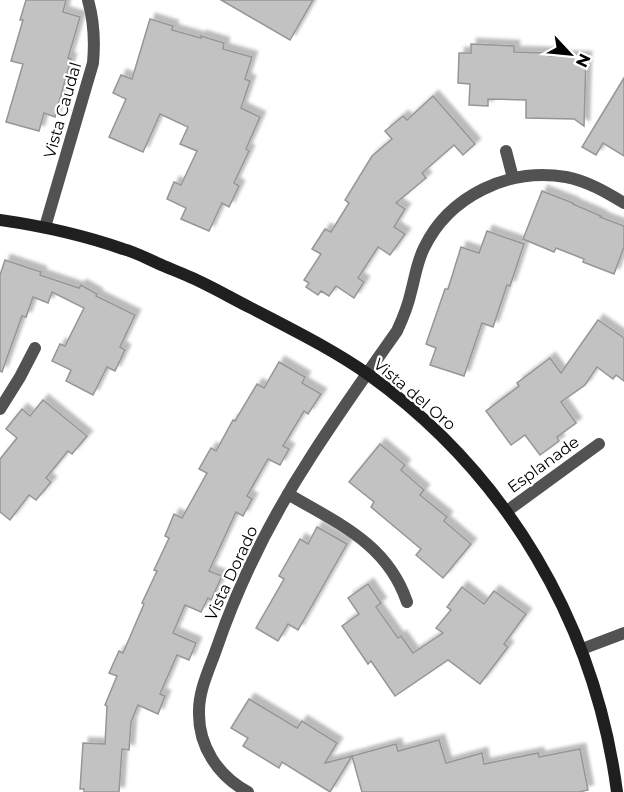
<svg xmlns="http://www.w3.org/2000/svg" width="624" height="792" viewBox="0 0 624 792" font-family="Montserrat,sans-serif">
<defs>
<filter id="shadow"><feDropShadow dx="5.5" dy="-5.5" stdDeviation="1.5" flood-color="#0004"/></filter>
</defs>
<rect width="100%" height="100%" fill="#fff"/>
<!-- building -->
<g fill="#c2c2c2" stroke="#969696" stroke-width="1.5" filter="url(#shadow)">
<path d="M26,0H66L63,12L80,17L68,58L71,59L55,117L44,113L39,131L6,122L23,64L11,61L23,20H20Z"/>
<path d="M221,0H313L290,40Z"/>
<path d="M150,19L173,26L172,30L201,38V36L224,43L223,49L252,57L245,79L250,81L241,108L260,117L246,149L249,151L234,183L239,186L229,207L222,203L209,231L181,219L186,208L167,199L174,182L181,185L197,151L180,144L188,127L160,114L143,152L109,137L126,99L113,93L121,75L132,79Z"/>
<path d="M471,44L514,46V52L550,53V56L586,57L584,126L574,119L526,118V100L488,99V106L469,105L470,84L458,83L459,53H471Z"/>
<path d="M624,78V156L603,143L596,155L582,147Z"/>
<path d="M433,96L475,144L463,155L454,145L422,173L426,178L396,203L405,209L394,227L405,234L390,255L378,247L358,278L364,282L354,298L336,286L329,296L321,291L318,295L306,287L309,283L304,280L321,254L312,249L325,229L331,232L349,203L345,200L372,156L392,139L385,131L403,116L407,120Z"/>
<path d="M542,191L573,203V204L601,216L600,217L624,226V247L614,274L583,262L584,259L556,248L554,252L523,239Z"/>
<path d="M487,231L524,244L510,286L507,285L493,327L482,323L464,376L430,365L436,348L426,344L445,289H448L461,247L479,253Z"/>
<path d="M5,260L41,272L40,275L79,288L81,285L97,294L96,296L135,315L120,347L125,350L115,371L107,367L93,395L66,381L71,370L52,361L60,344L65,346L84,308L52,292L48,303L33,297L26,317L22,316L2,372L0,371V275Z"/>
<path d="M598,320L624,338V381L616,375L613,379L597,367L585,385L561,402L576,423L557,437L559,441L540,455L525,435L511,445L486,411L519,386L517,383L550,358L561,373Z"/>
<path d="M279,362L305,377L302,383L321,394L308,414L304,411L283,446L289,449L280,465L268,459L247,496L252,499L243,516L236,512L209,571L222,576L211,600L208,598L201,612L185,605L173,633L196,643L189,660L177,655L160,694L165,696L158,714L138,705L131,722L129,750L122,749L119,792H84V789H80L83,743L105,744L107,706L105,705L117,676L109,673L119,651L123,653L144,604L142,603L157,571L154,570L169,538L165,536L174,514L182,518L207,473L199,469L211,448L216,451L233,420L235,421L257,384L264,388Z"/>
<path d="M43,400L87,436L72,454L68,451L46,478L51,482L36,500L29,495L10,520L0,512V459L17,438L6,429L22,409L30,416Z"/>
<path d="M380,444L405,465L401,470L424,490L420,495L447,517L444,521L471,544L443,578L416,555L421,549L371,507L374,502L349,482Z"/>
<path d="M317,527L347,544L298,630L288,624L278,641L256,628L284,579L279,576L300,539L308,544Z"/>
<path d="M368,584L381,603L376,607L398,638L401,636L413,653L443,633L436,628L451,610L447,607L462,587L484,604L494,591L526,614L504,644L508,647L480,684L448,660L395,696L371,661L368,664L342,626L359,614L348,598Z"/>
<path d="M249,699L297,728L302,721L337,743L325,763L352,756L330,792L282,762L279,768L243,746L248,738L231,728Z"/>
<path d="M439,740L446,763L482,753L484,764L538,753L539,757L580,749L588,790L579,792H362L352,756L396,744L398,751Z"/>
</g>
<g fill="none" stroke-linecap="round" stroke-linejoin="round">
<!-- street -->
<g stroke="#525252" stroke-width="12">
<path d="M506,151L513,178"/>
<path d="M45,227L93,63C95,41 94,21 88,0"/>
<path d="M0,409L20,377L35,348"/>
<path d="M288,494C337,523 387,543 407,602"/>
<path d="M507,511L599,444"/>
<path d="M582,649L624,633"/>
<path d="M248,792C218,776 198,746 199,711C199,690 209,670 216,650C239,582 273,515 312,455C339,413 368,372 397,331C403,318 408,306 411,292C415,277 417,262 424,248C449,196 509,167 566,177C587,181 606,192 624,203"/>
</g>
<!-- secondary -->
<path stroke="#1f1f1f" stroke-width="12" d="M0,220C42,226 83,235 123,249C135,252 146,258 157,263C168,268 179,272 190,277C211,286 231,298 251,308C291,329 332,349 369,375C507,474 595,624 617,792"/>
</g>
<g text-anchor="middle" stroke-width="4.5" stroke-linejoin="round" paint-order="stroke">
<!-- street labels -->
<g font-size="16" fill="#000" stroke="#fff">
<text transform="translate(62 110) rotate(-74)" y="6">Vista Caudal</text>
<text transform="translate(415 394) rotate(40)" y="6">Vista del Oro</text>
<text transform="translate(543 464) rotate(-36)" y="6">Esplanade</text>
<text transform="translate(231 573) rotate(-65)" y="6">Vista Dorado</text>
</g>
</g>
<!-- north arrow -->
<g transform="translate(570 54) rotate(116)" stroke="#ffffff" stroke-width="4.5" paint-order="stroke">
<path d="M0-4.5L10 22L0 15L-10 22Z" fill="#000000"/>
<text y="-9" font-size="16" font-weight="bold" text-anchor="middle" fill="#000000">N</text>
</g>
</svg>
